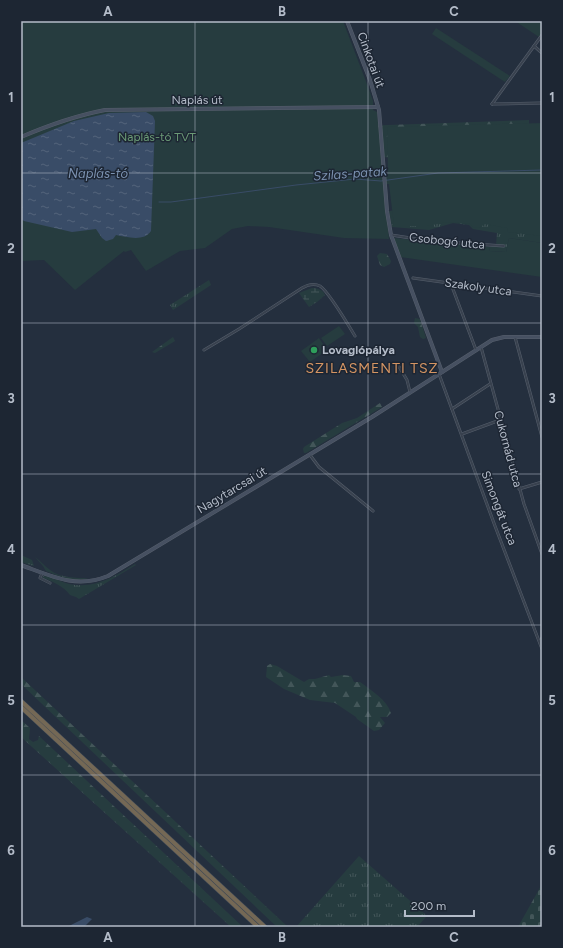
<svg xmlns="http://www.w3.org/2000/svg" width="563" height="948" viewBox="0 0 563 948" font-family="Figtree,sans-serif">
<defs>
<pattern id="grass-tufts" width="24" height="20" patternUnits="userSpaceOnUse"><rect width="24" height="20" fill="#263c3f"/><path d="M3 7l-1-3M5 7V3M7 7l1-3M15 17l-1-3M17 17v-4M19 17l1-3" fill="none" stroke="#435659"/></pattern>
<pattern id="forest-firs" width="22" height="20" patternUnits="userSpaceOnUse"><rect width="22" height="20" fill="#263c3f"/><path d="M5 1l3.5 6h-7zM16 11l3.5 6h-7z" fill="#435659"/></pattern>
<pattern id="wetland-marsh" width="20" height="14" patternUnits="userSpaceOnUse"><rect width="20" height="14" fill="#263c3f"/><path d="M1 5h8M5 5V1M11 12h8M15 12V8" fill="none" stroke="#435659"/></pattern>
<pattern id="cemetery-stones" width="16" height="16" patternUnits="userSpaceOnUse"><rect width="16" height="16" fill="#263c3f"/><path d="M2 7V4a2 2 0 0 1 4 0v3zM10 15v-3a2 2 0 0 1 4 0v3z" fill="#435659"/></pattern>
<pattern id="water-ripples" width="26" height="14" patternUnits="userSpaceOnUse"><rect width="26" height="14" fill="#394c67"/><path d="M2 4q2-2 4 0t4 0M15 11q2-2 4 0t4 0" fill="none" stroke="#53647b"/></pattern>
</defs>
<rect width="100%" height="100%" fill="#242f3e"/>
<!-- grass -->
<g fill="url(#grass-tufts)">
<path d="M470,202L542,209V243L509,238L506,252L490,251L489,247L496,245L497,233L473,229L469,225L453,223L429,230L392,227L389,211Z"/>
<path d="M209,280L211,285L173,310L170,305Z"/>
<path d="M21,555L32,560L34,566L21,562Z"/>
<path d="M35,557C41,561 44,566 50,570C60,578 76,578 88,578C74,583 59,576 46,571L43,566Z"/>
<path d="M135,564L136,565L79,599L76,597L70,595C63,586 54,582 43,578V576C51,576 61,582 69,584C95,589 114,577 135,564Z"/>
<path d="M359,856L425,914L426,917L417,927H296Z"/>
</g>
<!-- forest -->
<g fill="url(#forest-firs)">
<path d="M529,120V125L397,159L358,153L331,127Z"/>
<path d="M380,253L387,254L391,261L390,264L384,267L380,265L377,256Z"/>
<path d="M415,318L420,319L426,338L423,339L420,337L418,327L414,323Z"/>
<path d="M173,337L175,341L155,353L152,352Z"/>
<path d="M380,403L382,407L306,453H304L303,449L304,447L342,423L357,418Z"/>
<path d="M270,664L277,666L304,682L309,679H315L329,675L331,677L343,675L351,676L354,682H360C371,690 387,700 391,713L387,717H380L385,723L379,730L374,731L357,719L356,717L335,703L310,700L284,689L266,677L267,666Z"/>
<path d="M21,677L288,927H277L21,684Z"/>
<path d="M21,720L30,728L29,739L33,742L38,740L39,736L243,927H231L21,737Z"/>
</g>
<!-- wetland -->
<path fill="url(#wetland-marsh)" d="M312,288C318,288 323,290 325,295L317,302L309,307L299,293Z"/>
<!-- cemetery -->
<path fill="url(#cemetery-stones)" d="M542,884V927H518Z"/>
<!-- green -->
<g fill="#263c3f">
<path d="M21,21H343L367,84L373,101V110L377,112L383,174H388L387,127L542,123V236L508,232L507,228L485,224L479,228L473,227L470,224L447,222L427,226H394L389,184H384L389,239L344,238L269,227L248,226L232,229L205,248L180,251L146,271L131,250L125,252L124,251L75,290L44,260L21,261Z"/>
<path d="M515,21H542V32L539,37Z"/>
<path d="M436,28L510,76L505,82L432,34Z"/>
<path d="M394,238L489,247L490,251L506,252L509,238L542,243V277L400,257Z"/>
<path d="M339,326L345,334L327,346L321,338Z"/>
<path d="M319,338L327,350L310,362L301,351Z"/>
</g>
<!-- water -->
<g fill="url(#water-ripples)">
<path d="M146,112L153,116L155,121L151,231C144,242 127,237 116,235L113,239L106,241L102,238L96,229L72,232L24,221L21,219V143L74,121L109,113Z"/>
<path d="M87,917L92,919L84,927H67Z"/>
</g>
<g fill="none" stroke-linecap="round" stroke-linejoin="round">
<!-- stream -->
<path stroke="#394c67" stroke-width="1" d="M159,202H171L296,185L355,179L381,181L438,173L542,170"/>
<!-- street casing -->
<g stroke="#565f6c" stroke-width="3">
<g id="street">
<path d="M534,46L542,53"/>
<path d="M492,104L542,35"/>
<path d="M492,104L542,103"/>
<path d="M391,235L430,241L504,246"/>
<path d="M413,278L542,296"/>
<path d="M451,284L476,350"/>
<path d="M515,337L542,437"/>
<path d="M481,347L524,504L542,554"/>
<path d="M204,350L239,329L302,288C307,285 314,283 320,286C328,291 349,326 355,336"/>
<path d="M398,365L407,380L410,392"/>
<path d="M439,374L495,526L542,649"/>
<path d="M452,409L490,384"/>
<path d="M462,434L500,420"/>
<path d="M310,455L319,467L373,511"/>
<path d="M519,489L542,482"/>
<path d="M42,573L40,578L50,583"/>
<path d="M540,642L542,638"/>
</g>
</g>
<!-- secondary casing -->
<g stroke="#565f6c" stroke-width="4">
<g id="secondary">
<path d="M347,21L370,80L379,110L387,211L391,235L442,372"/>
<path d="M21,137C49,125 74,116 105,110L378,107"/>
<path d="M21,565C51,576 76,589 108,576L372,417L492,340L504,337H542"/>
</g>
</g>
<!-- highway casing -->
<g stroke="#434c59" stroke-width="5">
<g id="highway">
<path d="M21,701L265,927"/>
<path d="M21,707L258,927"/>
</g>
</g>
<!-- street -->
<use href="#street" stroke="#38414e" stroke-width="2"/>
<!-- secondary -->
<use href="#secondary" stroke="#465061" stroke-width="3"/>
<!-- highway -->
<use href="#highway" stroke="#746855" stroke-width="4"/>
</g>
<!-- grid -->
<path fill="none" stroke="#b4bcc9" stroke-width="1" stroke-opacity="0.55" d="M195,21V927M368,21V927M21,173H542M21,323H542M21,474H542M21,625H542M21,775H542"/>
<!-- markers -->
<circle fill="#2e9e5b" stroke="#1d2633" stroke-width="1.5" cx="314" cy="350" r="4"/>
<g text-anchor="middle" stroke-width="3" stroke-linejoin="round" paint-order="stroke">
<!-- street labels -->
<g font-size="12" fill="#b4bcc9" stroke="#1d2633">
<text transform="translate(371 60) rotate(70)" y="4">Cinkotai út</text>
<text x="197" y="104">Naplás út</text>
<text transform="translate(447 241) rotate(6)" y="4">Csobogó utca</text>
<text transform="translate(478 287) rotate(8)" y="4">Szakoly utca</text>
<text transform="translate(508 449) rotate(75)" y="4">Cukornád utca</text>
<text transform="translate(232 490) rotate(-31)" y="4">Nagytarcsai út</text>
<text transform="translate(499 508) rotate(69)" y="4">Simongát utca</text>
</g>
<!-- park labels -->
<g font-size="12" fill="#6b9a76" stroke="#1d2633">
<text x="157" y="141">Naplás-tó TVT</text>
</g>
<!-- poi labels -->
<g font-size="12" font-weight="bold" fill="#b4bcc9" stroke="#1d2633" text-anchor="start">
<text x="322" y="354">Lovaglópálya</text>
</g>
<!-- water labels -->
<g font-size="13" font-style="italic" fill="#7c92b1" stroke="#1d2633">
<text x="98" y="178">Naplás-tó</text>
<text transform="translate(350 173) rotate(-4)" y="5">Szilas-patak</text>
</g>
<!-- quarter labels -->
<g font-size="14" letter-spacing="1" fill="#d59563" stroke="#1d2633">
<text x="372" y="373">SZILASMENTI TSZ</text>
</g>
</g>
<!-- border -->
<rect width="563" height="948" fill="none" stroke="#1d2633" stroke-width="44"/>
<!-- scale -->
<path d="M405 910v6h69v-6" fill="none" stroke="#b4bcc9" stroke-width="2"/>
<text x="411" y="910" font-size="12" fill="#b4bcc9" stroke="#1d2633" stroke-width="3" paint-order="stroke">200 m</text>
<rect x="22" y="22" width="519" height="904" fill="none" stroke="#b4bcc9" stroke-width="1.5"/>
<g font-size="13" text-anchor="middle" font-weight="bold" fill="#b4bcc9">
<text x="108" y="16">A</text>
<text x="282" y="16">B</text>
<text x="454" y="16">C</text>
<text x="11" y="102">1</text>
<text x="552" y="102">1</text>
<text x="11" y="253">2</text>
<text x="552" y="253">2</text>
<text x="11" y="403">3</text>
<text x="552" y="403">3</text>
<text x="11" y="554">4</text>
<text x="552" y="554">4</text>
<text x="11" y="705">5</text>
<text x="552" y="705">5</text>
<text x="11" y="855">6</text>
<text x="552" y="855">6</text>
<text x="108" y="942">A</text>
<text x="282" y="942">B</text>
<text x="454" y="942">C</text>
</g>
</svg>
